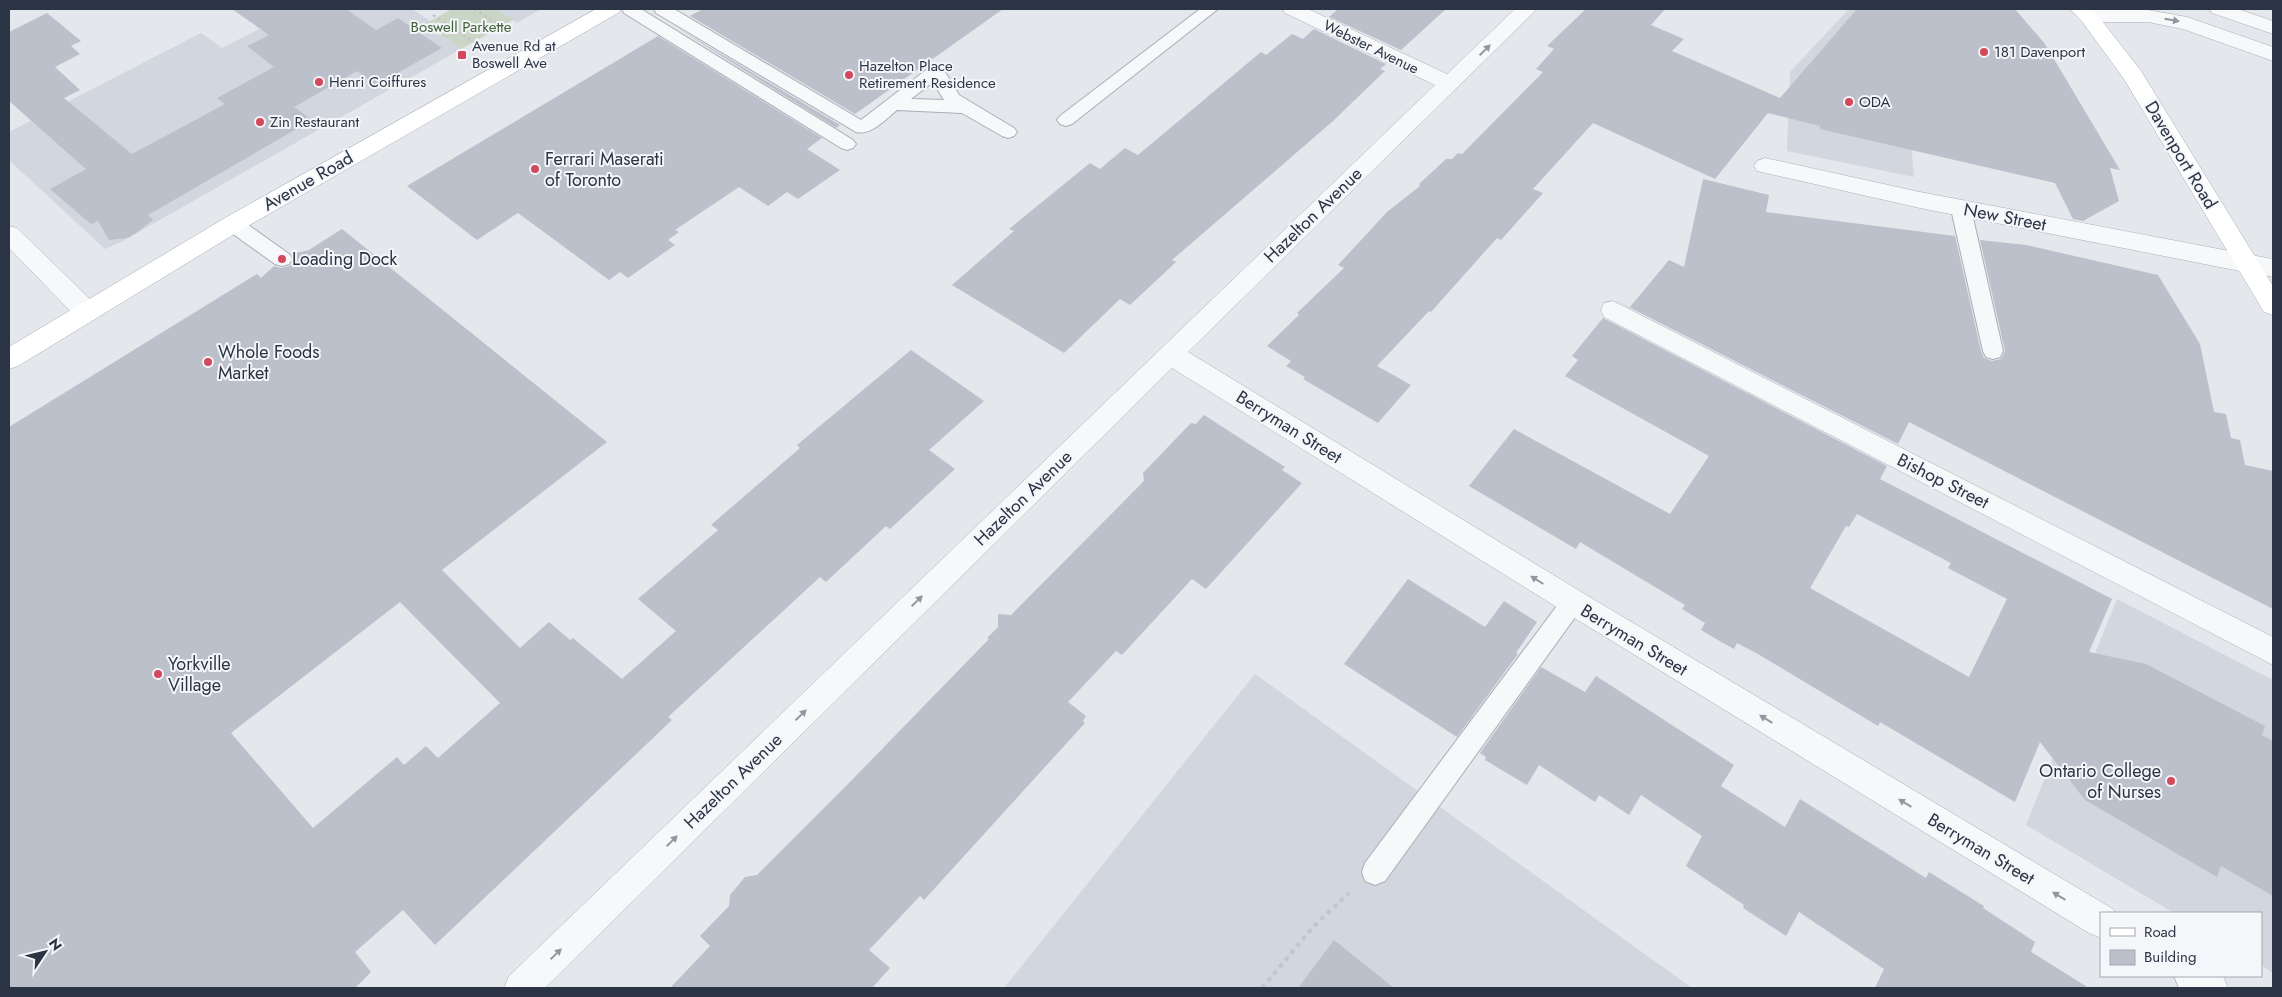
<svg xmlns="http://www.w3.org/2000/svg" width="2282" height="997" viewBox="0 0 2282 997" font-family="Jost,sans-serif">
<rect width="100%" height="100%" fill="#e4e7ec"/>
<!-- built -->
<g fill="#d2d6de">
<path d="M299,9H412L430,21L425,24L461,49L121,242L105,249L9,160V132L201,33L222,48Z"/>
<path d="M496,9H541L517,23Z"/>
<path d="M1849,9H1860L1907,25L1906,84L1914,177L1787,151L1790,72Z"/>
<path d="M2117,599L2273,680V973L2261,965V913H2174L2026,825Z"/>
<path d="M1255,674L1692,988H1004Z"/>
</g>
<!-- green -->
<path fill="#c9d6c5" d="M452,9H496L513,20L461,49L425,24Z"/>
<!-- building -->
<g fill="#bbc0ca" fill-rule="evenodd">
<path d="M232,9H346L376,30L398,18L442,48L376,85L357,71L294,107L312,120L148,215L153,220L136,233L128,238L109,240L98,221L91,224L50,189L86,169L9,101V32L47,13L81,41L71,46L80,54L55,67L80,90L64,98L132,154L225,104L217,98L274,67L247,46L269,35Z"/>
<path d="M703,9H1003L855,114L690,16Z"/>
<path d="M1338,9H1446L1401,50L1329,17Z"/>
<path d="M1586,9H1665L1651,25L1684,39L1672,51L1780,98L1857,9H2015L2045,44L2120,170L2110,168L2119,201L2083,221L2073,219L2055,183L1820,129V126L1768,113L1715,179L1593,123L1533,189L1543,193L1501,240L1497,238L1431,312L1429,311L1377,366L1411,385L1378,423L1303,379L1305,377L1286,366L1291,361L1267,346L1299,315L1297,313L1344,268L1338,265L1387,212L1420,186L1419,184L1446,159H1452L1458,153L1462,154L1543,72L1536,69L1554,49L1547,46Z"/>
<path d="M674,26L840,125L836,128Z"/>
<path d="M1314,29L1386,64L1380,69L1385,71L1333,121L1172,260L1176,262L1130,305L1120,299L1064,353L952,285L1014,231L1009,229L1090,163L1100,169L1125,148L1138,155L1261,52L1266,55L1292,34L1303,39Z"/>
<path d="M658,36L822,138L807,149L840,170L798,199L787,192L768,206L739,187L675,230L679,232L668,240L675,245L628,278L620,272L609,280L518,213L477,240L407,186Z"/>
<path d="M1703,179L1769,195L1766,212L1955,236L1981,351L1984,358L1992,361L2001,359L2005,351L1980,240L2026,245L2158,275L2200,344L2214,412L2226,414L2231,438L2240,440L2245,465L2273,471V609L1909,422L1898,444L1617,301L1630,307L1669,260L1684,267Z"/>
<path d="M342,229L607,442L442,570L520,648L549,622L570,640L573,638L622,679L676,631L638,599L718,530L711,525L800,448L797,445L911,350L984,401L929,450L955,469L890,529L886,526L826,582L820,577L668,717L672,720L435,945L403,910L355,952L371,972L355,988H9V427L257,274L261,278L274,266L281,268L290,266L294,260L291,254L309,250ZM400,602L500,703L438,758L426,746L404,765L397,757L313,828L231,733Z"/>
<path d="M1603,318L1887,466L1880,479L2112,599L2089,652L2146,664L2265,726L2262,735L2273,741V896L2221,866L2217,877L2085,800L2040,742L2015,802L1880,722L1878,726L1758,654L1737,643L1734,649L1716,639L1701,630L1705,623L1682,609L1685,605L1580,542L1576,549L1469,486L1514,429L1670,514L1709,456L1565,376L1578,360L1572,356ZM1857,514L1951,563L1948,568L2007,599L1969,677L1810,588L1846,526L1849,527Z"/>
<path d="M1204,415L1285,467L1282,470L1302,483L1206,589L1192,579L1122,655L1116,651L1068,702L1086,716L1083,721L1085,723L924,900L920,896L869,950L890,968L872,988H670L710,946L700,936L729,906L730,895L745,877L757,875L848,784L989,639L987,638L998,627V614L1011,615L1144,481L1143,473L1191,423L1196,424Z"/>
<path d="M1408,579L1485,627L1504,601L1537,622L1516,653L1518,654L1457,737L1344,664Z"/>
<path d="M1541,667L1585,692L1596,676L1734,765L1721,786L1785,827L1800,799L1926,878L1929,872L1984,906L1983,908L2035,942L2031,952L2089,988H1875L1884,969L1799,912L1786,936L1743,908L1744,905L1686,866L1702,836L1641,795L1629,815L1599,795L1595,802L1539,765L1527,785L1485,760L1486,757L1480,753Z"/>
<path d="M1334,940L1394,988H1298Z"/>
</g>
<g fill="none" stroke-linecap="round" stroke-linejoin="round">
<!-- service casing -->
<g stroke="#a9aeb7" stroke-width="2">
<g id="service">
<path d="M622,9H641L853,140L856,144L853,148L847,150L841,148L624,13Z"/>
<path d="M654,9H674L861,120L930,67L936,65L942,67L959,95L1014,128L1017,132L1014,136L1008,138L1002,136L962,113L897,110C886,119 871,136 856,132L656,13ZM933,82L944,100L911,99Z"/>
<path d="M1200,9H1218L1072,124L1066,126L1060,124L1057,120L1060,116Z"/>
<path d="M1961,202L1968,204L1971,209L2003,351L2000,357L1993,359L1986,357L1983,351L1951,209L1954,204Z"/>
<path d="M233,217L240,219L289,254L292,259L289,264L282,266L275,264L226,229L223,224L226,219Z"/>
<path d="M1573,592L1581,595L1585,602L1581,609L1385,881L1375,885L1365,881L1362,872L1365,863L1565,595Z"/>
</g>
</g>
<!-- minor casing -->
<g stroke="#a9aeb7" stroke-width="1">
<g id="minor">
<path d="M1282,9H1308L1447,74L1515,9H1537L1188,352L1583,593L2113,909L2115,913H2101V938L2089,933L1563,611L1172,368L545,988H504L509,976L1435,85L1285,13Z"/>
<path d="M2209,9H2238L2273,21V34L2212,13Z"/>
<path d="M2088,10H2148L2187,17L2273,47V61L2183,29L2148,22H2088L2081,20L2078,16L2081,12Z"/>
<path d="M1765,158L1920,192L2245,254L2253,257L2257,263L2253,269L2245,272L1920,208L1757,171L1754,166L1757,161Z"/>
<path d="M9,226L17,228L96,305L99,312L96,319L87,321L78,319L9,248Z"/>
<path d="M1613,301L2273,637V665L1604,317L1601,310L1604,303Z"/>
<path d="M2174,976H2223L2228,988H2179Z"/>
</g>
</g>
<!-- tertiary casing -->
<g stroke="#a9aeb7" stroke-width="1">
<path id="tertiary" d="M2245,254L2273,259V277L2237,269L2233,263L2237,257Z"/>
</g>
<!-- secondary casing -->
<g stroke="#a9aeb7" stroke-width="1">
<g id="secondary">
<path d="M596,9H621L618,13L241,230L18,366L9,369V347L225,218Z"/>
<path d="M2070,9H2092L2095,12L2141,71L2273,286V315L2264,312L2124,79L2081,20Z"/>
</g>
</g>
<!-- path-far1 -->
<g stroke="#c2c5cb" stroke-width="2.5" stroke-dasharray="3 3" stroke-linecap="butt">
<path d="M474,9L508,31"/>
<path d="M433,15L480,46"/>
</g>
<!-- path -->
<path stroke="#c2c5cb" stroke-width="4" stroke-dasharray="4.5 4.5" stroke-linecap="butt" d="M1262,988L1314,926L1349,893"/>
<!-- service -->
<use href="#service" fill="#f7f8fa" fill-rule="evenodd"/>
<!-- minor -->
<use href="#minor" fill="#f7f8fa" fill-rule="evenodd"/>
<!-- tertiary -->
<use href="#tertiary" fill="#f7f8fa" fill-rule="evenodd"/>
<!-- secondary -->
<use href="#secondary" fill="#fff" fill-rule="evenodd"/>
</g>
<!-- one-way arrows -->
<defs><path id="oneway-solid" d="M-6-.8H1V-3.2L6.5 0L1 3.2V.8H-6Z" transform="scale(1.25)"/></defs>
<g fill="#9196a0">
<use href="#oneway-solid" transform="translate(2172 20) rotate(10)"/>
<use href="#oneway-solid" transform="translate(1485 50) rotate(-44)"/>
<use href="#oneway-solid" transform="translate(1537 580) rotate(-148)"/>
<use href="#oneway-solid" transform="translate(917 601) rotate(-44)"/>
<use href="#oneway-solid" transform="translate(801 715) rotate(-44)"/>
<use href="#oneway-solid" transform="translate(1766 719) rotate(-149)"/>
<use href="#oneway-solid" transform="translate(1905 803) rotate(-149)"/>
<use href="#oneway-solid" transform="translate(672 841) rotate(-44)"/>
<use href="#oneway-solid" transform="translate(2059 896) rotate(-149)"/>
<use href="#oneway-solid" transform="translate(556 954) rotate(-44)"/>
</g>
<!-- markers -->
<g fill="#d1495b" stroke="#f4f6f9" stroke-width="2">
<circle cx="1984" cy="52" r="5"/>
<rect x="457" y="50" width="10" height="10" rx="2.5"/>
<circle cx="849" cy="75" r="5"/>
<circle cx="319" cy="82" r="5"/>
<circle cx="1849" cy="102" r="5"/>
<circle cx="260" cy="122" r="5"/>
<circle cx="535" cy="169" r="5"/>
<circle cx="282" cy="259" r="5"/>
<circle cx="208" cy="362" r="5"/>
<circle cx="158" cy="674" r="5"/>
<circle cx="2171" cy="781" r="5"/>
</g>
<g text-anchor="middle" stroke-width="4" stroke-linejoin="round" paint-order="stroke">
<!-- far-park labels -->
<g font-size="15" fill="#3f6138" stroke="#f4f6f9">
<text x="461" y="32">Boswell Parkette</text>
</g>
<!-- far-poi labels -->
<g font-size="15" fill="#2b3445" stroke="#f4f6f9" text-anchor="start">
<text x="472" y="51">Avenue Rd at<tspan x="472" dy="17">Boswell Ave</tspan></text>
<text x="1994" y="57">181 Davenport</text>
<text x="859" y="71">Hazelton Place<tspan x="859" dy="17">Retirement Residence</tspan></text>
<text x="329" y="87">Henri Coiffures</text>
<text x="1859" y="107">ODA</text>
<text x="270" y="127">Zin Restaurant</text>
</g>
<!-- far-street labels -->
<g font-size="15" fill="#2b3445" stroke="#f4f6f9">
<text transform="translate(1371 47) rotate(26)" y="5">Webster Avenue</text>
</g>
<!-- street labels -->
<g font-size="18" fill="#2b3445" stroke="#f4f6f9">
<text transform="translate(2181 155) rotate(59)" y="6">Davenport Road</text>
<text transform="translate(308 181) rotate(-30)" y="6">Avenue Road</text>
<text transform="translate(1313 215) rotate(-44)" y="6">Hazelton Avenue</text>
<text transform="translate(2005 217) rotate(11)" y="6">New Street</text>
<text transform="translate(1289 427) rotate(32)" y="6">Berryman Street</text>
<text transform="translate(1943 481) rotate(27)" y="6">Bishop Street</text>
<text transform="translate(1023 498) rotate(-44)" y="6">Hazelton Avenue</text>
<text transform="translate(1634 640) rotate(31)" y="6">Berryman Street</text>
<text transform="translate(733 781) rotate(-44)" y="6">Hazelton Avenue</text>
<text transform="translate(1981 849) rotate(31)" y="6">Berryman Street</text>
</g>
<!-- poi labels -->
<g font-size="18" fill="#2b3445" stroke="#f4f6f9" text-anchor="start">
<text x="545" y="165">Ferrari Maserati<tspan x="545" dy="21">of Toronto</tspan></text>
<text x="292" y="265">Loading Dock</text>
<text x="218" y="358">Whole Foods<tspan x="218" dy="21">Market</tspan></text>
<text x="168" y="670">Yorkville<tspan x="168" dy="21">Village</tspan></text>
<text x="2161" y="777" text-anchor="end">Ontario College<tspan x="2161" dy="21">of Nurses</tspan></text>
</g>
</g>
<!-- border -->
<rect width="2282" height="997" fill="none" stroke="#2b3445" stroke-width="20"/>
<!-- legend -->
<rect x="2100" y="912" width="162" height="65" fill="#f4f6f9" stroke="#a4a8b1"/>
<rect x="2110" y="928" width="25" height="8" fill="#ffffff" stroke="#a4a8b1"/>
<text x="2144" y="937" font-size="15" fill="#2b3445">Road</text>
<rect x="2110" y="950" width="25" height="15" fill="#bbc0ca" stroke="#a4a8b1"/>
<text x="2144" y="962" font-size="15" fill="#2b3445">Building</text>
<!-- north arrow -->
<g transform="translate(45 952) rotate(55)" stroke="#f4f6f9" stroke-width="4" paint-order="stroke">
<path d="M0-4L9 19L0 12L-9 19Z" fill="#2b3445"/>
<text y="-8" font-size="14" font-weight="bold" text-anchor="middle" fill="#2b3445">N</text>
</g>
</svg>
